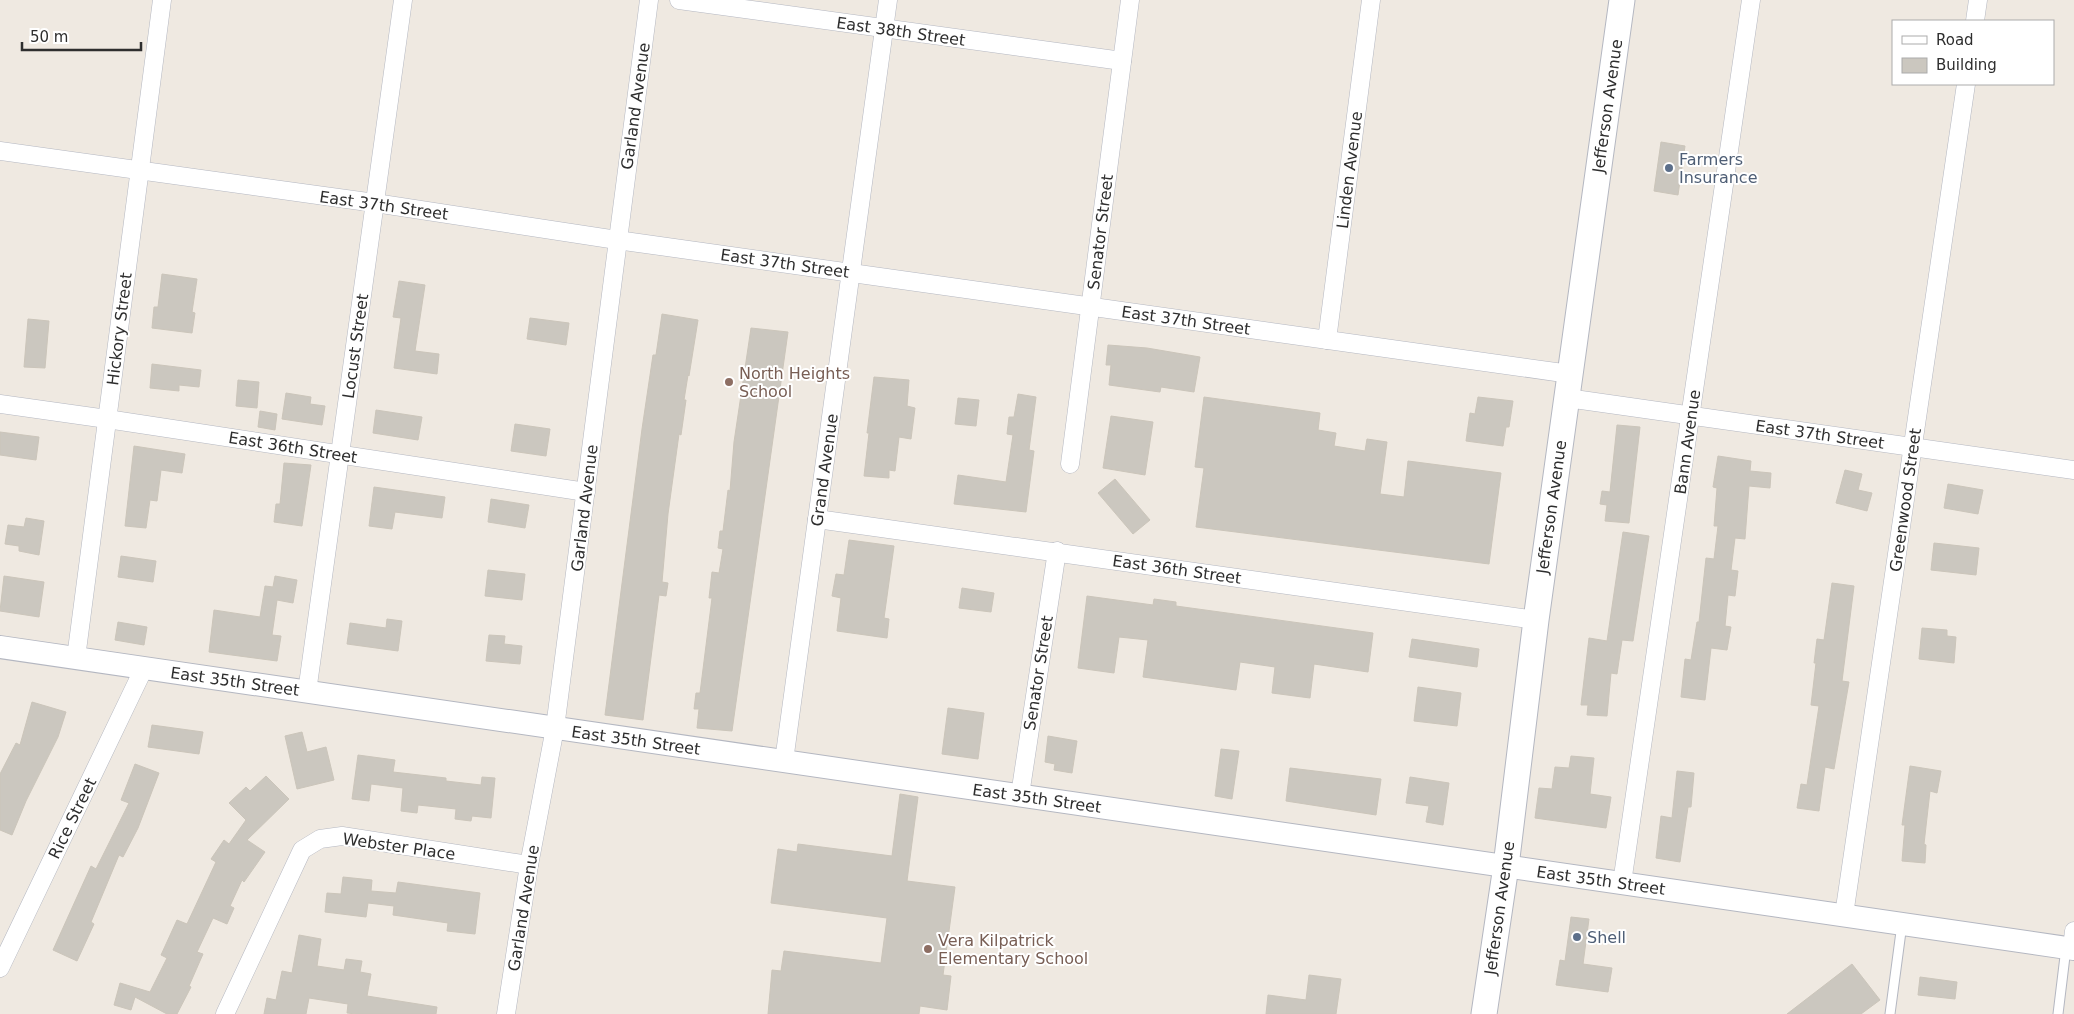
<svg xmlns="http://www.w3.org/2000/svg" width="2074" height="1014" viewBox="0 0 2074 1014" font-family="'DejaVu Sans',sans-serif">
<rect width="100%" height="100%" fill="#efe9e1"/>
<!-- building -->
<g fill="#cbc7bf" stroke="#cbc5ba">
<path d="M1661,142L1685,146L1678,195L1654,191Z"/>
<path d="M162,274L197,279L192,312L195,313L192,333L152,328L154,307H158Z"/>
<path d="M399,281L425,285L415,351L439,354L437,374L394,368L401,318L393,317Z"/>
<path d="M662,314L698,320L689,376L688,375L684,400H686L681,435L679,434L668,514L662,582L668,583L666,596L659,595L643,720L605,715L642,429L653,355H656Z"/>
<path d="M530,318L569,323L566,345L527,339Z"/>
<path d="M28,319L49,321L45,368L24,367Z"/>
<path d="M751,328L788,332L732,731L697,728L699,709H694L696,693H700L712,598H709L712,572L719,573L723,549L718,548L720,531H723L728,490L730,491L734,442Z"/>
<path d="M1108,345L1147,348L1200,357L1194,392L1161,387L1160,392L1109,385L1111,365H1106Z"/>
<path d="M152,364L201,370L199,387L179,385V391L150,388Z"/>
<path d="M874,377L909,380L907,406L915,408L911,439L899,437L895,471L889,470V478L864,476L869,433H867Z"/>
<path d="M238,380L259,382L257,408L236,406Z"/>
<path d="M286,393L311,397L310,404L325,406L322,425L282,419Z"/>
<path d="M1018,394L1036,397L1029,450L1034,451L1026,512L954,504L958,475L1006,482L1013,435L1007,434L1009,417H1014Z"/>
<path d="M1204,397L1320,413L1318,430L1336,433L1334,446L1365,451L1367,439L1387,442L1380,494L1404,497L1408,461L1501,473L1489,564L1196,527L1204,468L1195,467Z"/>
<path d="M1478,397L1513,401L1509,427H1506L1503,446L1466,441L1470,413L1475,414Z"/>
<path d="M958,398L979,400L976,426L955,424Z"/>
<path d="M376,410L422,417L418,440L373,433Z"/>
<path d="M260,411L277,414L275,430L258,427Z"/>
<path d="M1111,416L1153,422L1145,475L1103,468Z"/>
<path d="M515,424L550,429L546,456L511,451Z"/>
<path d="M1617,425L1640,427L1629,523L1605,521L1607,505L1600,504L1602,491L1610,492Z"/>
<path d="M0,432L39,437L36,460L0,455Z"/>
<path d="M134,446L185,454L182,473L161,470L157,501L150,500L146,528L125,526Z"/>
<path d="M1718,456L1751,461L1750,471L1771,473L1770,488L1749,486L1745,539L1735,538L1731,570L1738,571L1735,596L1728,595L1725,626L1731,627L1727,650L1711,648L1705,700L1681,697L1685,659L1691,660L1697,622H1699L1706,558L1714,559L1718,526H1714L1717,488L1713,487Z"/>
<path d="M284,463L311,465L302,526L274,522L276,504H280Z"/>
<path d="M1845,470L1862,474L1858,490L1872,493L1867,511L1836,503Z"/>
<path d="M1115,479L1150,520L1133,534L1098,493Z"/>
<path d="M1948,484L1983,490L1978,514L1944,508Z"/>
<path d="M374,487L445,497L442,518L395,512L392,529L369,526Z"/>
<path d="M491,499L529,505L525,528L488,522Z"/>
<path d="M26,518L44,521L39,555L19,551V546L5,544L8,525L24,527Z"/>
<path d="M1623,532L1649,536L1633,641L1622,640L1617,674L1611,673L1607,716L1587,715L1588,705H1581L1589,638L1607,641Z"/>
<path d="M849,540L894,546L884,618L889,619L887,638L837,631L841,598L832,596L836,574L844,575Z"/>
<path d="M1934,543L1979,548L1976,575L1931,570Z"/>
<path d="M121,556L156,561L153,582L118,577Z"/>
<path d="M488,570L525,574L522,600L485,596Z"/>
<path d="M4,576L44,582L39,617L0,611Z"/>
<path d="M275,576L297,580L293,603L277,600L272,635L281,636L277,661L209,652L214,610L260,617L265,586L273,587Z"/>
<path d="M1832,583L1854,586L1842,681L1849,682L1834,769L1825,767L1819,811L1797,808L1801,784L1807,785L1819,706L1811,705L1816,663H1814L1817,639L1824,640Z"/>
<path d="M962,588L994,593L991,612L959,608Z"/>
<path d="M1087,596L1153,605L1154,599L1176,602V606L1373,633L1368,672L1314,664L1310,698L1272,693L1275,667L1240,662L1236,690L1201,685L1143,677L1148,640L1119,637L1114,673L1078,668Z"/>
<path d="M387,619L402,621L398,651L347,644L350,623L386,628Z"/>
<path d="M118,622L147,627L144,645L115,640Z"/>
<path d="M1922,628L1947,630V636L1956,637L1954,663L1919,659Z"/>
<path d="M489,635L505,636L504,644L522,646L520,664L486,661Z"/>
<path d="M1412,639L1479,649L1477,667L1409,657Z"/>
<path d="M1418,687L1461,693L1457,726L1414,721Z"/>
<path d="M32,702L66,712L58,737L26,801L12,835L0,830V774L16,743L20,745Z"/>
<path d="M948,708L984,713L978,759L942,754Z"/>
<path d="M152,725L203,732L199,754L148,747Z"/>
<path d="M302,732L307,752L326,747L334,780L297,789L285,736Z"/>
<path d="M1048,736L1077,741L1072,773L1054,770L1055,764L1045,762Z"/>
<path d="M1221,749L1239,751L1232,799L1215,796Z"/>
<path d="M358,755L395,760L393,772L446,778V781L481,785L482,777L495,778L491,818L472,816L471,821L455,819L456,809L418,805L417,813L401,811L403,788L371,784L369,801L352,799Z"/>
<path d="M1571,756L1594,758L1590,794L1611,797L1606,828L1535,818L1539,788L1552,789L1555,767L1569,768Z"/>
<path d="M135,764L159,773L138,828L123,857L119,855L91,922L94,924L77,961L53,950L91,866L96,869L129,803L121,800Z"/>
<path d="M1910,766L1941,771L1937,793L1930,791L1924,844L1926,845L1925,863L1902,861L1905,825H1902Z"/>
<path d="M1290,768L1381,779L1376,815L1286,801Z"/>
<path d="M1677,771L1694,773L1691,807H1688L1680,862L1656,858L1661,816L1672,818Z"/>
<path d="M266,776L289,799L247,840L265,852L244,882L242,880L230,906L234,908L227,924L213,918L197,952L203,954L189,986L191,987L177,1014H167L135,997L131,1010L114,1005L120,983L150,992L167,958L161,955L177,920L187,924L216,862L211,859L224,840L229,844L246,820L229,803L246,787L250,791Z"/>
<path d="M1410,777L1449,783L1443,825L1426,822L1429,806L1406,803Z"/>
<path d="M900,794L918,797L907,881L955,887L943,975L951,976L947,1010L920,1006L919,1014H768L772,970L781,971L784,951L881,963L887,918L771,903L778,849L797,852L798,844L892,856Z"/>
<path d="M343,877L372,880L371,891L396,893L398,882L480,893L475,934L447,931L448,923L393,915L394,906L368,903L366,917L325,912L327,893L341,894Z"/>
<path d="M1571,917L1589,919L1583,964L1612,968L1608,992L1556,985L1560,960L1565,961Z"/>
<path d="M299,935L321,939L317,966L344,970L346,959L362,961L360,972L371,974L367,996L437,1007L436,1014H356L347,1013L348,1004L309,998L306,1014H264L267,998L276,1000L282,971L292,973Z"/>
<path d="M1852,964L1880,1000L1861,1014H1787Z"/>
<path d="M1309,975L1341,979L1336,1014H1266L1268,995L1306,1000Z"/>
<path d="M1920,977L1957,982L1955,999L1918,995Z"/>
</g>
<g fill="none" stroke-linecap="round" stroke-linejoin="round">
<!-- service casing -->
<g stroke="#b4b7c1" stroke-width="11">
<g id="service">
<path d="M1890,1014L1902,924"/>
<path d="M2058,1014L2066,948"/>
</g>
</g>
<!-- minor casing -->
<g stroke="#b4b7c1" stroke-width="19">
<g id="minor">
<path d="M679,0L1122,61"/>
<path d="M1975,21L1978,0"/>
<path d="M0,151L375,203L617,240L1570,374"/>
<path d="M1327,340L1371,0"/>
<path d="M1567,398L2074,470"/>
<path d="M0,404L107,419L586,492"/>
<path d="M1070,464L1130,0"/>
<path d="M817,519L1536,620"/>
<path d="M76,658L162,0"/>
<path d="M307,692L403,0"/>
<path d="M784,761L888,0"/>
<path d="M1020,795L1057,551"/>
<path d="M1622,883L1751,0"/>
<path d="M1844,915L1966,84"/>
<path d="M2072,948L2074,931"/>
<path d="M0,968L144,668"/>
<path d="M225,1014L302,850L320,839L342,836L529,865"/>
<path d="M506,1014L529,865L555,728L649,0"/>
</g>
</g>
<!-- tertiary casing -->
<g stroke="#b4b7c1" stroke-width="24">
<path id="tertiary" d="M0,647L2074,949"/>
</g>
<!-- secondary casing -->
<g stroke="#b4b7c1" stroke-width="27">
<path id="secondary" d="M1484,1014L1506,866L1536,620L1622,0"/>
</g>
<!-- service -->
<use href="#service" stroke="#fff" stroke-width="9"/>
<!-- minor -->
<use href="#minor" stroke="#fff" stroke-width="18"/>
<!-- tertiary -->
<use href="#tertiary" stroke="#fff" stroke-width="22"/>
<!-- secondary -->
<use href="#secondary" stroke="#fff" stroke-width="25"/>
</g>
<!-- markers -->
<g fill="#5c6f8a" stroke="#fff" stroke-width="2">
<circle cx="1669" cy="168" r="5"/>
<circle cx="1577" cy="937" r="5"/>
</g>
<g fill="#8d6e63" stroke="#fff" stroke-width="2">
<circle cx="729" cy="382" r="5"/>
<circle cx="928" cy="949" r="5"/>
</g>
<g text-anchor="middle" stroke-width="4" stroke-linejoin="round" paint-order="stroke">
<!-- street labels -->
<g font-size="16" fill="#2e2e2e" stroke="#fff">
<text transform="translate(901 31) rotate(8)" y="6">East 38th Street</text>
<text transform="translate(635 106) rotate(-82)" y="6">Garland Avenue</text>
<text transform="translate(1607 106) rotate(-82)" y="6">Jefferson Avenue</text>
<text transform="translate(1349 170) rotate(-83)" y="6">Linden Avenue</text>
<text transform="translate(384 205) rotate(8)" y="6">East 37th Street</text>
<text transform="translate(1100 232) rotate(-83)" y="6">Senator Street</text>
<text transform="translate(785 263) rotate(8)" y="6">East 37th Street</text>
<text transform="translate(1186 320) rotate(8)" y="6">East 37th Street</text>
<text transform="translate(119 329) rotate(-83)" y="6">Hickory Street</text>
<text transform="translate(355 346) rotate(-82)" y="6">Locust Street</text>
<text transform="translate(1820 434) rotate(8)" y="6">East 37th Street</text>
<text transform="translate(1687 442) rotate(-82)" y="6">Bann Avenue</text>
<text transform="translate(293 447) rotate(9)" y="6">East 36th Street</text>
<text transform="translate(824 470) rotate(-82)" y="6">Grand Avenue</text>
<text transform="translate(1905 500) rotate(-82)" y="6">Greenwood Street</text>
<text transform="translate(1551 507) rotate(-82)" y="6">Jefferson Avenue</text>
<text transform="translate(584 508) rotate(-83)" y="6">Garland Avenue</text>
<text transform="translate(1177 569) rotate(8)" y="6">East 36th Street</text>
<text transform="translate(1038 673) rotate(-81)" y="6">Senator Street</text>
<text transform="translate(235 681) rotate(8)" y="6">East 35th Street</text>
<text transform="translate(636 740) rotate(8)" y="6">East 35th Street</text>
<text transform="translate(1037 798) rotate(8)" y="6">East 35th Street</text>
<text transform="translate(72 818) rotate(-64)" y="6">Rice Street</text>
<text transform="translate(399 846) rotate(8)" y="6">Webster Place</text>
<text transform="translate(1601 880) rotate(8)" y="6">East 35th Street</text>
<text transform="translate(523 908) rotate(-81)" y="6">Garland Avenue</text>
<text transform="translate(1499 908) rotate(-82)" y="6">Jefferson Avenue</text>
</g>
<!-- service labels -->
<g font-size="16" fill="#4e5e75" stroke="#fff" text-anchor="start">
<text x="1679" y="165">Farmers<tspan x="1679" dy="18">Insurance</tspan></text>
<text x="1587" y="943">Shell</text>
</g>
<!-- education labels -->
<g font-size="16" fill="#785e54" stroke="#fff" text-anchor="start">
<text x="739" y="379">North Heights<tspan x="739" dy="18">School</tspan></text>
<text x="938" y="946">Vera Kilpatrick<tspan x="938" dy="18">Elementary School</tspan></text>
</g>
</g>
<!-- legend -->
<rect x="1892" y="20" width="162" height="65" fill="#ffffff" stroke="#ababab"/>
<rect x="1902" y="36" width="25" height="8" fill="#ffffff" stroke="#ababab"/>
<text x="1936" y="45" font-size="15" fill="#2e2e2e">Road</text>
<rect x="1902" y="58" width="25" height="15" fill="#cbc7bf" stroke="#ababab"/>
<text x="1936" y="70" font-size="15" fill="#2e2e2e">Building</text>
<!-- scale -->
<path d="M22 42v8h119v-8" fill="none" stroke="#2e2e2e" stroke-width="2.5"/>
<text x="30" y="42" font-size="15" fill="#2e2e2e" stroke="#ffffff" stroke-width="4" paint-order="stroke">50 m</text>
</svg>
